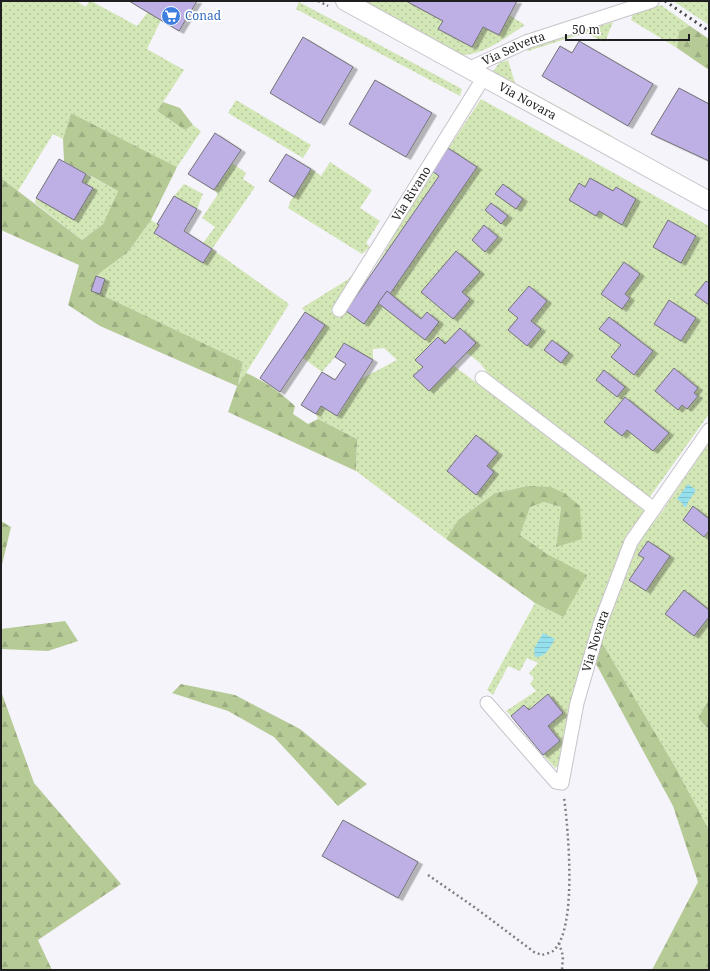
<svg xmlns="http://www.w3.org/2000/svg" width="710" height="971" viewBox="0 0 710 971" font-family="'Noto Serif',serif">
<defs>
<pattern id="green-dots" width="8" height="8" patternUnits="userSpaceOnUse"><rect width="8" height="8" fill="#d3e6b6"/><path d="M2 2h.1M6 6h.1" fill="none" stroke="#b5c59c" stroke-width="1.8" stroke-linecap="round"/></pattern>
<pattern id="forest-firs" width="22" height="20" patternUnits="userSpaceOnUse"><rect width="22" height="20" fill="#b6ca96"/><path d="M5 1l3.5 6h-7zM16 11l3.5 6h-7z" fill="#9cad81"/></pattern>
<pattern id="water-rules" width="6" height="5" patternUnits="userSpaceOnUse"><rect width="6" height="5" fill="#96dfed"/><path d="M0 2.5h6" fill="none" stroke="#81bfcb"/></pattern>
<filter id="shadow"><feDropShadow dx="4.5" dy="2.5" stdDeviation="0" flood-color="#0004"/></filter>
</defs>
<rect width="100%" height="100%" fill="#f5f4fa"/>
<!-- green -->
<g fill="url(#green-dots)">
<path d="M1,1H76L86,7L89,1H91L137,26L148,12L161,20L147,49L184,70L157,111L185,130L193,125L201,131L177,167L71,113L63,139L53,134L18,191L1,178Z"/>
<path d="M352,1H406L443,21L438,29L471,47L483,27L499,35L509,15L525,25C506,37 488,52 465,55C447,58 372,12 352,1Z"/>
<path d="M673,1H709V25Z"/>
<path d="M299,2L462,89L460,96L296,9Z"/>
<path d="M661,5L690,26L679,31L677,48L631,20L633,13Z"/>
<path d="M613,22L605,42L585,33L528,51L525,49Z"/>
<path d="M508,60L515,83L612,136L611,144L492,73L499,63Z"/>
<path d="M481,99L709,226V414L649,498L492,379L480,363L467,353L454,366L646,510L626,536L613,576L563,763L555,768L543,755L560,741L548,726L563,713L548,695L529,710L524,705L511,716L506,711L536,691L530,684L534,678L529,673L538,663L527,658L520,671L508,666L493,695L487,690L535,603L563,617L547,554L520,535L530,506L544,502L561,507L556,546L580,506L527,486L495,493L458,520L446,539L356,471L357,439L318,419L316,414L321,406L338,416L361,379L397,360L384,348L373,349V360L344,343L335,357L322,372L303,358L325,325L305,312L302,308L347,280L356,272L331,311L339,318C362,296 382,255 399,227C425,183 453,141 481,99Z"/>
<path d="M236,100L311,145L303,158L228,113Z"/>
<path d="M330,162L372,190L360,208L380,221L366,243L370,247L362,254L288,208L291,200L311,169L321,176Z"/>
<path d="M232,163L246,173L243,179L255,187L212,249L289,304L238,386L243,362L100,294L96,276L128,252L151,220L159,225L154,234L203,263L212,249L203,243L215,227L202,218L218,194L214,190Z"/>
<path d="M86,174L118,191L103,224L82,240L35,203L36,198L92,188L82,182Z"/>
<path d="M184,184L203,194L197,209L174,196Z"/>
<path d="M709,442V699L698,718L709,730V830L677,770L601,641L635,546L661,513Z"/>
</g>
<!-- forest -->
<g fill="url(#forest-firs)">
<path d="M690,26L709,39V70L677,48L679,31Z"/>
<path d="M163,102L180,108L193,125L185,130L157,111Z"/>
<path d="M71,113L177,167L151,220L128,252L96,276L92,291L100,294L243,362L238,385L246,373C265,381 280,392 295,406L293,414L308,424L318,419L357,439L356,471L228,412L237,386L100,326L68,305L79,265L1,230V178L82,240L103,224L118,191L64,161L63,139Z"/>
<path d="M527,486L551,487L564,493L580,506L582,539L556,547L561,507L544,502L530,507L520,535L547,554L587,575L563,617L535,603L446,539L458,520L495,493Z"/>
<path d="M1,521L11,527L1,569Z"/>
<path d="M65,621L78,641L48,651L1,649V629Z"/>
<path d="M601,641L677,770L709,830V970H652L698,882L673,806L595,662Z"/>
<path d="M181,684L235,695L300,729L367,784L338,806L274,737L228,711L172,693Z"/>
<path d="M1,691L34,783L121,884L38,940L52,970H1Z"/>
<path d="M709,699V730L698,718Z"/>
</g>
<!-- water -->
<g fill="url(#water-rules)">
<path d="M688,484L696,490L688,502L687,506L684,507L682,503L677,499Z"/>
<path d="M543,633L555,639C550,647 546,658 535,657L534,649Z"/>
</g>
<!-- building -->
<g fill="#beb0e5" stroke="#747378" filter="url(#shadow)">
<path d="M129,1H197L179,31Z"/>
<path d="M406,1H517L499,35L483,27L472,47L438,29L443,21Z"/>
<path d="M303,37L353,67L320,123L270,93Z"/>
<path d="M579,41L653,84L628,126L542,76L560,46L572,53Z"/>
<path d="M375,80L432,113L406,157L349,124Z"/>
<path d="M679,88L709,104V161L651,134Z"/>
<path d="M215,133L241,150L214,190L188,174Z"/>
<path d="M448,148L477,167L390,294L387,291L364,324L346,311L439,176L432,171Z"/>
<path d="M286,154L311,169L294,197L269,181Z"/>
<path d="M59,159L86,174L82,182L93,188L74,220L36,198Z"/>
<path d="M590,178L613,191L616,187L636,199L622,225L599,211L596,216L569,200L579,183L585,187Z"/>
<path d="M503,184L523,199L516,209L495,194Z"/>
<path d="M174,196L197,209L184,231L212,249L203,263L154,233L159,225L157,224Z"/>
<path d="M491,203L508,216L501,224L485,210Z"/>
<path d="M668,220L696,236L681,263L653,247Z"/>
<path d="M484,225L498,237L485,252L472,240Z"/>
<path d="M456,251L480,272L462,292L470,299L453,319L421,292Z"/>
<path d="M624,262L640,274L625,294L630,298L622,309L601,294Z"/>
<path d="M96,276L105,279L100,294L91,291Z"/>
<path d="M706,281L709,283V305L695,295Z"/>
<path d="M529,286L547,301L531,321L541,329L527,346L508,330L518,318L508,310Z"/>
<path d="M387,291L421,319L427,312L439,322L425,340L378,303Z"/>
<path d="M669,300L696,318L681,341L654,324Z"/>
<path d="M305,312L325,325L280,392L260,378Z"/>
<path d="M609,317L653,351L634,375L611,357L621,345L599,329Z"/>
<path d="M460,328L476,343L429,391L413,376L423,367L415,360L438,337L445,344Z"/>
<path d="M552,340L569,353L561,363L544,350Z"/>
<path d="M344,343L373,360L337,416L321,406L316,414L301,405L322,372L335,380L346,364L335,357Z"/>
<path d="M674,368L698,388L694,393L698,396L687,409L682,405L678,410L655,391Z"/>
<path d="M604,370L625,387L617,397L596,380Z"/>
<path d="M625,397L669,433L653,451L627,430L622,436L604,422Z"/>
<path d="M476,435L498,453L487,466L494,472L476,495L447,471Z"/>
<path d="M693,506L709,519V531L704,537L683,520Z"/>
<path d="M648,541L670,556L646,591L629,580L644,558L638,555Z"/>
<path d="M684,590L709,610V617L694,636L665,614Z"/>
<path d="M548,694L563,713L548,726L560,741L543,755L511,716L524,705L529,710Z"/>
<path d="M343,820L418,862L398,898L322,856Z"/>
</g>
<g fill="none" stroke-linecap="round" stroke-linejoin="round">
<!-- minor casing -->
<g stroke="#c6c4ca" stroke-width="15">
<g id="minor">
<path id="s1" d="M468,69L526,42L652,1"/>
<path id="s2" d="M339,310L484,77"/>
<path d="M482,378L654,509"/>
<path id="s3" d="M487,703L556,782L562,783L577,703L600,624L631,542L709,430"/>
</g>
</g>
<!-- secondary casing -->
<g stroke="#c6c4ca" stroke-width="20">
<g id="secondary">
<path id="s4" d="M345,1L709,201"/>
</g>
</g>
<!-- path -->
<g stroke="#7f7f83" stroke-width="2.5" stroke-dasharray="2 3" stroke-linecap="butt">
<path d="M318,1L328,6"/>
<path d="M428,875L477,909L534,952L542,955C545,954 550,953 553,951C578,930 568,828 564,797"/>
<path d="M559,943L563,956L562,970"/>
</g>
<!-- minor -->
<use href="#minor" stroke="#fff" stroke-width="13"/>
<!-- secondary -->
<use href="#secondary" stroke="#fff" stroke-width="18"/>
<!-- rail -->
<path stroke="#464649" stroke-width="3" stroke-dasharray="2 4" stroke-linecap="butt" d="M665,1L709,31"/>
</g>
<!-- icons -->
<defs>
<g id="supermarket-disc" transform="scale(1)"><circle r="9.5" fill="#3f7fe0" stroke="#fff"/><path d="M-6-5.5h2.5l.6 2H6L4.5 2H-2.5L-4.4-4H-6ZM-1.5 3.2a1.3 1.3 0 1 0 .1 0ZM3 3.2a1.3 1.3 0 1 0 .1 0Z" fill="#fff"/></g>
</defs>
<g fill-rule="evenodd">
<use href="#supermarket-disc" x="171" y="16"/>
</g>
<g text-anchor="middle" stroke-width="3.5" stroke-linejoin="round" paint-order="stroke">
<!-- shop labels -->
<g font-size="12" fill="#366cbe" stroke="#fff" text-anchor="start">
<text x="185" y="20">Conad</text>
</g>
<!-- street labels -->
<g font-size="12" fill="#1f1f21" stroke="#fff">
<text dy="4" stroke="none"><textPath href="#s1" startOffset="50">Via Selvetta</textPath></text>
<text dy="4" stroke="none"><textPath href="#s4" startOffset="208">Via Novara</textPath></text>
<text dy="4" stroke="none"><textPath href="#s2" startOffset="137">Via Rivano</textPath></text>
<text dy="4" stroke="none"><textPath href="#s3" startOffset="257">Via Novara</textPath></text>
</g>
</g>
<!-- border -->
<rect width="710" height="971" fill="none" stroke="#1f1f21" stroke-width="4"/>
<!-- scale -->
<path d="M566 34v6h123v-6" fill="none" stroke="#1f1f21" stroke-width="2"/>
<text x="572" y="34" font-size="12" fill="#1f1f21" stroke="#ffffff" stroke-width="3" paint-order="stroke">50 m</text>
</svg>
